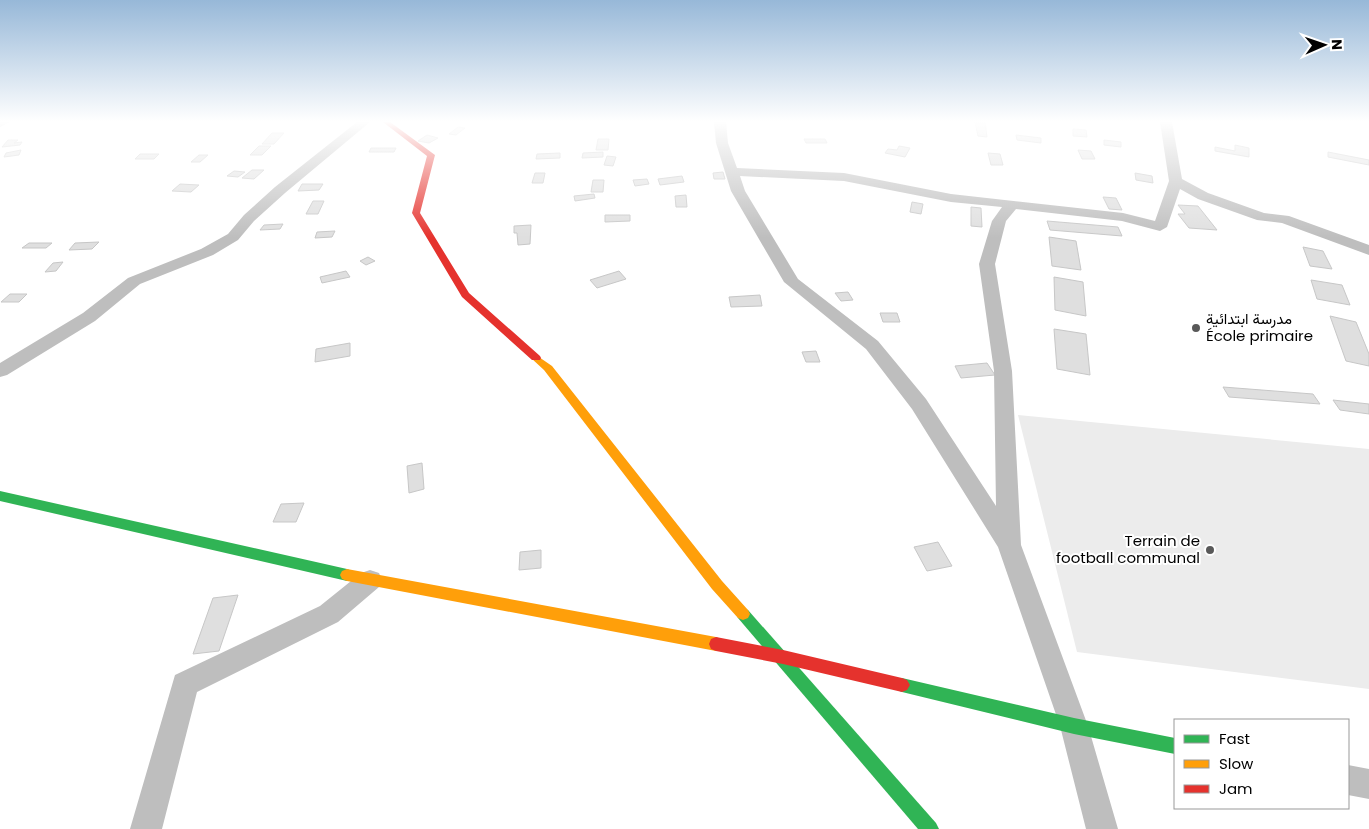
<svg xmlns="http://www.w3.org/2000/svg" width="1369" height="829" viewBox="0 0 1369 829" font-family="Poppins,Vazirmatn,sans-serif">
<rect width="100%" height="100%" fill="#fff"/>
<!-- green -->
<path fill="#ececec" d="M1018,415L1369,449V689L1077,652Z"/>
<!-- building -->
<g fill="#dfdfdf" stroke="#c7c7c7">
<path d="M975,122H985L987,137L978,136Z"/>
<path d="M458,127L465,128L456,135L449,134Z"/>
<path d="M1073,129L1086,130L1087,137L1073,136Z"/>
<path d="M272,133H284L274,144H262Z"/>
<path d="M427,135L438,138L429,143L418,141Z"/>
<path d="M1016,135L1041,138V143L1017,140Z"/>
<path d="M598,139H609L608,150H596Z"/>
<path d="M804,139H825L827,143H806Z"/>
<path d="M8,140H18L14,143L22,142L20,145L2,147Z"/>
<path d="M1104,140L1121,142V147L1104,145Z"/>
<path d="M1235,145L1249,148V157L1215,151V147L1235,151Z"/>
<path d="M259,146H271L262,155H250Z"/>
<path d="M899,146L910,148L905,157L885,153L888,149L897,150Z"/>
<path d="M371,148H396L394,152H369Z"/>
<path d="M21,150L19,155L4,157L6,153Z"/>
<path d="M1078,150L1091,151L1095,159H1082Z"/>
<path d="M603,152V157L582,158L583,153Z"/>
<path d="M1328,152L1369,160V165L1328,157Z"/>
<path d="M560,153V158L536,159L537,154Z"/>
<path d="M988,153L1000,154L1003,165H991Z"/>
<path d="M140,154H159L154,159H135Z"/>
<path d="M199,155H208L200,162H191Z"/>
<path d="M607,156L616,157L613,166L604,165Z"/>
<path d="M252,170H264L254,179L242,178Z"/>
<path d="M234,171L245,172L238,177L227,176Z"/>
<path d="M723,172L725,179H714L713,173Z"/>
<path d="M535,173H545L543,183H532Z"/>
<path d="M1135,173L1152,176L1153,183L1136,180Z"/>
<path d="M682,176L684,182L660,185L658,179Z"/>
<path d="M647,179L649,184L635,186L633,180Z"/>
<path d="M593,180H604L603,192H591Z"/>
<path d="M180,184L199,185L191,192L172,191Z"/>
<path d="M302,184H323L319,190L298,191Z"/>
<path d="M594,194L595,198L575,201L574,196Z"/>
<path d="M686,195L687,207H676L675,196Z"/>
<path d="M1103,197L1116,198L1122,210L1109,209Z"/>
<path d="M313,201H324L318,214H306Z"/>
<path d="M912,202L923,204L921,214L910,212Z"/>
<path d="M1178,205L1198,206L1217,230L1189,228L1178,214H1185Z"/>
<path d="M971,207L981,208L982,227L971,226Z"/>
<path d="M605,215H630V221L605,222Z"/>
<path d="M1047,221L1118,227L1122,236L1050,230Z"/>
<path d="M283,224L280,229L260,230L264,225Z"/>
<path d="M531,225L530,244L518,245L517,233H514V226Z"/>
<path d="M335,231L332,237L315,238L317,232Z"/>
<path d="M1049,237L1076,241L1081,270L1052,266Z"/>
<path d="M99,242L92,249L69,250L75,243Z"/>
<path d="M29,243H52L46,248H22Z"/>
<path d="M1303,247L1323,251L1332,269L1310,266Z"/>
<path d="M368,257L375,261L366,265L360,261Z"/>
<path d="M63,262L56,271L45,272L53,263Z"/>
<path d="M346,271L350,277L322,283L320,277Z"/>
<path d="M619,271L626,279L597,288L590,280Z"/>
<path d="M1054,277L1083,282L1086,316L1055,310Z"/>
<path d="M1311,280L1342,285L1350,305L1317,299Z"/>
<path d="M848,292L853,300L841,301L835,293Z"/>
<path d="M10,294H27L19,302H1Z"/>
<path d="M760,295L762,306L731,307L729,297Z"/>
<path d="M880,313H897L900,322H883Z"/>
<path d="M1330,316L1356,322L1369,354V366L1346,361Z"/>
<path d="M1054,329L1086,334L1090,375L1057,369Z"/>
<path d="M350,343V356L315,362L316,349Z"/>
<path d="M816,351L820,362H806L802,352Z"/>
<path d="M987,363L995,375L961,378L955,366Z"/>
<path d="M1223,387L1313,394L1320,404L1229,397Z"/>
<path d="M1333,400L1369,404V414L1340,410Z"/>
<path d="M422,463L424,489L409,493L407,466Z"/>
<path d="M304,503L296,522H273L281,504Z"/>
<path d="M938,542L952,566L927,571L914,547Z"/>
<path d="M541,550V568L519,570L520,552Z"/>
<path d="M238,595L219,651L193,654L213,598Z"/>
</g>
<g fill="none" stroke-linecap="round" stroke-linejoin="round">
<!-- street -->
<g fill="#bebebe" fill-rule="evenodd">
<path d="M0,122H10L0,127Z"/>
<path d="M357,122H370L285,193L254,221L238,240L213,255L140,284L95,321L7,375L0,377V363L83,313L128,278L201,249L228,234L244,215L275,187Z"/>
<path d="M714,122H726L728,143L737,168L844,173L951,194L1123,213L1155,221L1169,181L1160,122H1172L1182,179L1208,193L1264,213L1289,216L1369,245V255L1282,223L1257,220L1198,199L1180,189L1167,227L1160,231L1122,221L1016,209L1006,221L995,264L1012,371L1021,545L1088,726L1118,829H1086L1060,726L998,547L912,409L866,349L784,282L731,191L716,143ZM740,176L844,181L951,202L1002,207L992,221L979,264L994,371L996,506L926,399L878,341L798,279L745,191Z"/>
<path d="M370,570L379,573L382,580L379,587L338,622L197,692L162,829H130L175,675L320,606L361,573Z"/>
<path d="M1348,765L1369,769V799L1348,795Z"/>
</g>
<!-- fast -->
<g fill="#30b455" fill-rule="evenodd">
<path d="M0,491L347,569L352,571L354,575L352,579L347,581L0,501Z"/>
<path d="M743,608L748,610L936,823L939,829H918L738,618L736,614L738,610Z"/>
<path d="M902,678L1074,718L1175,738V754L1074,734L902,692L897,690L894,685L897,680Z"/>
</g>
<!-- slow -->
<g fill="#ff9f0a" fill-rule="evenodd">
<path d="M536,355L552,366L722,581L748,610L750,614L748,618L743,620L738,618L712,589L544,370L531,358L532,356Z"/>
<path d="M347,569L716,637L721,639L723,644L721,649L716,651L347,581L342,579L340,575L342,571Z"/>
</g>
<!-- jam -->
<g fill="#e5322d" fill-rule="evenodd">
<path d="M383,122H390L435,155L420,213L469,293L540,356L541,358L540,360H532L462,297L412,213L427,156Z"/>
<path d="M716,637L783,650L902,678L907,680L910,685L907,690L902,692L783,664L716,651L711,649L709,644L711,639Z"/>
</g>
</g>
<!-- sky -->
<linearGradient id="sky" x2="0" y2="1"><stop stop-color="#97b8d8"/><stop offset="0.51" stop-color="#fff"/><stop offset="1" stop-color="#fff" stop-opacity="0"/></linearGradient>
<rect width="1369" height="238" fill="url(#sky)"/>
<!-- markers -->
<g fill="#595959" stroke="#fff" stroke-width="2">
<circle cx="1196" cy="328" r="5"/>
<circle cx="1210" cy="550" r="5"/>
</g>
<g text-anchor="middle" stroke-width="4" stroke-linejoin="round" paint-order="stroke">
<!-- poi labels -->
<g font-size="15" fill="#000" stroke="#fff" text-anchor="start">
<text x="1206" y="324">مدرسة ابتدائية<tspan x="1206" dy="17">École primaire</tspan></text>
<text x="1200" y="546" text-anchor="end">Terrain de<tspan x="1200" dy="17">football communal</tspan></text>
</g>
</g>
<!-- legend -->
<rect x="1174" y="719" width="175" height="90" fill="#ffffff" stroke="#999999"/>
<rect x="1184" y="735" width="25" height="8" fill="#30b455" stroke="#999999"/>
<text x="1219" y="744" font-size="15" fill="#000000">Fast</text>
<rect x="1184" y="760" width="25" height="8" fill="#ff9f0a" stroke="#999999"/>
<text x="1219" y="769" font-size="15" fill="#000000">Slow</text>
<rect x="1184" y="785" width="25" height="8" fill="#e5322d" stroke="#999999"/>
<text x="1219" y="794" font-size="15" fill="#000000">Jam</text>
<!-- north arrow -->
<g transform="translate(1324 45) rotate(88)" stroke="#ffffff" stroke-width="4" paint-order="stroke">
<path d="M0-4L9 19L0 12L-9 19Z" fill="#000000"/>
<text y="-8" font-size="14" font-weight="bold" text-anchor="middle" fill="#000000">N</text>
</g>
</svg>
